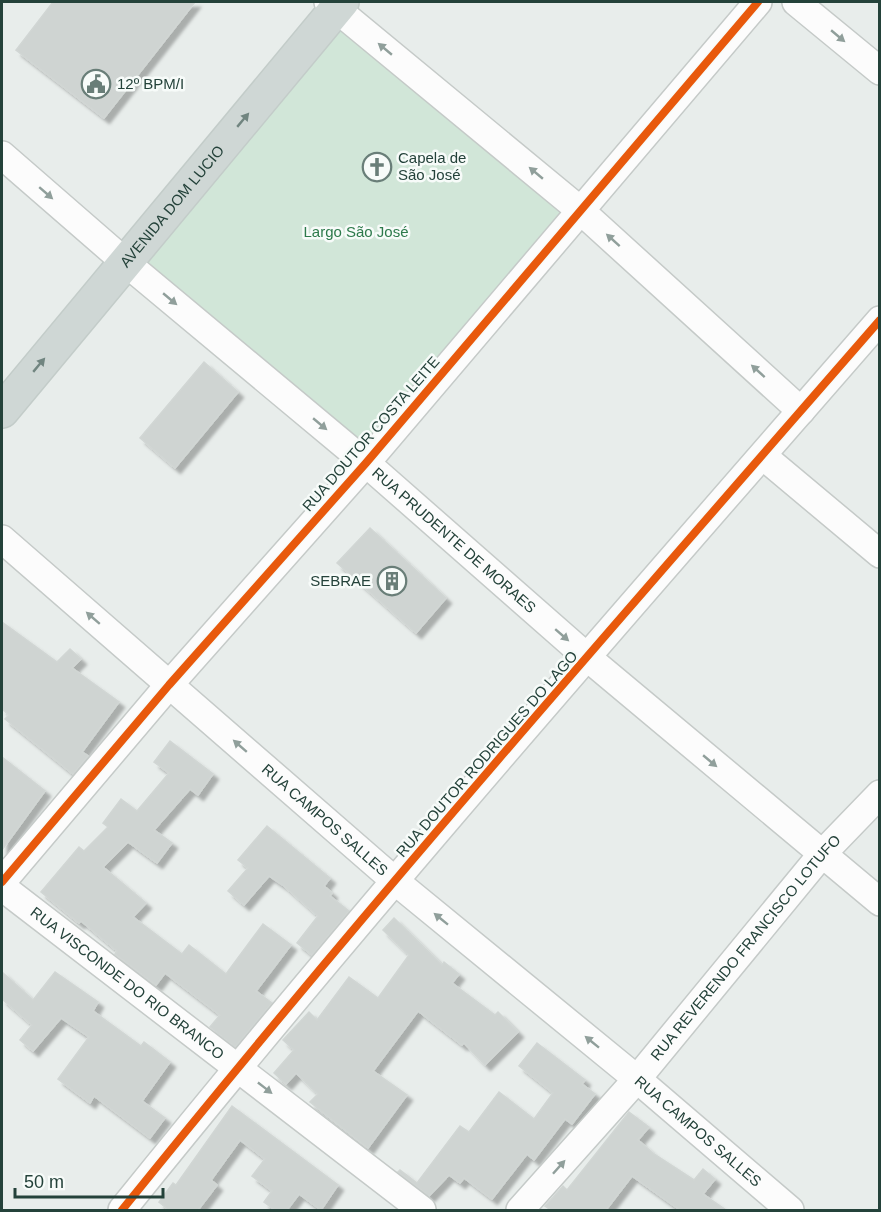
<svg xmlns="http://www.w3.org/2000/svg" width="881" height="1212" viewBox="0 0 881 1212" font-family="Helvetica,sans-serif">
<defs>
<filter id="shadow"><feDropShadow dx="5.5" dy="5.5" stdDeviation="1.5" flood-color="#0004"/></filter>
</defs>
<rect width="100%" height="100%" fill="#e8edeb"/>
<!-- green -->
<path fill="#d1e6d8" d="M335,20L568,209L369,456L138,259Z"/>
<!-- building -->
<g fill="#cfd4d2" stroke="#d1d6d4" stroke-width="1.5" filter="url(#shadow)">
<path d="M53,2H195L104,118L16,50Z"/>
<path d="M204,362L238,392L175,468L140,438Z"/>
<path d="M370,528L446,598L416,633L337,563Z"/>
<path d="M2,622L57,662L70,649L81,659L72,668L119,702L82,752L88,756L73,774L5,719L9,715L2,709Z"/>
<path d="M170,741L213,774L198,795L190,789L154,830L172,843L157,863L128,842L103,867L146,903L133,917L182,954L189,945L226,974L263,924L291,945L256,991L272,1003L235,1047L210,1027L220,1015L165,973L156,985L115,954L117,951L81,921L79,923L41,892L79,847L84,851L108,827L103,823L121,799L137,811L169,773L154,762Z"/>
<path d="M2,757L45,791L2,850Z"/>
<path d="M267,826L330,878L324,886L332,893L330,896L349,911L312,955L297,943L318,916L284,886L269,876L244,905L228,891L248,868L238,860Z"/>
<path d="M394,918L442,965L444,962L459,974L452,983L495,1015L498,1012L518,1032L485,1065L464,1043L462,1045L418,1011L373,1071L407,1095L368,1148L310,1102L318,1094L296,1073L286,1084L274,1073L294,1050L283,1040L309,1012L317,1020L349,977L378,998L409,955L383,930Z"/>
<path d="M2,972L33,1000L55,972L98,1002L93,1011L141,1046L144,1042L170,1062L142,1101L165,1118L150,1138L94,1096L90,1103L58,1079L89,1037L61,1018L33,1051L20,1040L32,1025L2,999Z"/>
<path d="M537,1043L585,1080L582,1084L595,1094L572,1124L565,1119L534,1160L527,1154L492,1199L464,1178L460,1183L449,1175L429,1196L398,1172L400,1170L417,1183L460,1126L469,1132L499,1092L534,1119L553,1093L519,1066Z"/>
<path d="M232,1106L338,1185L321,1210L299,1194L287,1210H275L264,1202L272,1191L252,1176L265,1159L240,1140L211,1180L217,1185L198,1210H169L159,1202L173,1183L176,1185Z"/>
<path d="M629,1112L649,1127L638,1140L654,1154L694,1180L703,1169L715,1179L703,1194L726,1210H680L632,1176L606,1210H551L545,1206L563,1186L567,1190Z"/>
</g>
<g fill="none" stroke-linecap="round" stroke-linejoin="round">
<!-- minor casing -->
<g stroke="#c5cac8" stroke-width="30">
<g id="minor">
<path d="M328,2L581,211L801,411"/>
<path d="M796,2L880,71"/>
<path id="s1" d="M2,155L125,262L366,463L588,658L880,902"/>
<path d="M763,456L880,554"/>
<path id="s2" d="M2,539L395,881L637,1079L790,1210"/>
<path d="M2,882L169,685L366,463L758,2"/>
<path id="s3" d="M2,887L422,1210"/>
<path d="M122,1210C366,907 624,614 880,320"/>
<path id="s4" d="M520,1210L637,1079L822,854L880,794"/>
</g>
</g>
<!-- major casing -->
<g stroke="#c3ccc9" stroke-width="36">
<g id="major">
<path id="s5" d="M2,411L342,2"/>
</g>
</g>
<!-- minor -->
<use href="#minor" stroke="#fcfcfc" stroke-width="27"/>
<!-- major -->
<use href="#major" stroke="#cfd7d5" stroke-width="33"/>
<!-- cycleway casing -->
<g stroke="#f7fbf9" stroke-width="11">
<g id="cycleway">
<path d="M2,882L169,685L366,463L758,2"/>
<path d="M122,1210C366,907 624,614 880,320"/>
</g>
</g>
<!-- cycleway -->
<use href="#cycleway" stroke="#e8590c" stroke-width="8"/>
</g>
<!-- one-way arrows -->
<defs><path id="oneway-solid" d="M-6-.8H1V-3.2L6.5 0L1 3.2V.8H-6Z" transform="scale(1.5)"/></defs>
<g fill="#909f9b">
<use href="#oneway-solid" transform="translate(838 36) rotate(40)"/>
<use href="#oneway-solid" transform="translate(385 49) rotate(-140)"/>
<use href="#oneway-solid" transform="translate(536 173) rotate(-140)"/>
<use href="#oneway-solid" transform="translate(46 193) rotate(41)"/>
<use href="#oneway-solid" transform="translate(613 240) rotate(-138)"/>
<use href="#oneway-solid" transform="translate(170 299) rotate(40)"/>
<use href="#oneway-solid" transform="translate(758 371) rotate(-138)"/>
<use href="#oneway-solid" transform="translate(320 424) rotate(40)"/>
<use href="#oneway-solid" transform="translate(93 618) rotate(-139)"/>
<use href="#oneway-solid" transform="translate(562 635) rotate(41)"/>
<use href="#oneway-solid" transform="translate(240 746) rotate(-139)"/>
<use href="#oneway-solid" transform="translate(710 761) rotate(40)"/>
<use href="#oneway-solid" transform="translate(441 919) rotate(-141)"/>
<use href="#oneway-solid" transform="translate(592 1042) rotate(-141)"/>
<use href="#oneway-solid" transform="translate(265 1088) rotate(38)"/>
<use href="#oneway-solid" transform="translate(559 1167) rotate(-48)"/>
</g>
<g fill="#718580">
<use href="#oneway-solid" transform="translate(243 120) rotate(-50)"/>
<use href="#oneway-solid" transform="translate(39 365) rotate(-50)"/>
</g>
<!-- icons -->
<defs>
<g id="civic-ring" transform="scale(1.5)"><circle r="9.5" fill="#f7fbf9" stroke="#697e78" stroke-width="1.5"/><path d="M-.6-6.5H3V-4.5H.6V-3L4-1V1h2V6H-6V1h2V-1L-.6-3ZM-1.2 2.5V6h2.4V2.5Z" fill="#697e78"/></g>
<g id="church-ring" transform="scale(1.5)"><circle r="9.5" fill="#f7fbf9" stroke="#697e78" stroke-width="1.5"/><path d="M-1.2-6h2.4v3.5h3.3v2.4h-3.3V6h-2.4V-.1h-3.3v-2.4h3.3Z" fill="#697e78"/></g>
<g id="building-ring" transform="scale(1.5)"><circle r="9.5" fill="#f7fbf9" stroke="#697e78" stroke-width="1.5"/><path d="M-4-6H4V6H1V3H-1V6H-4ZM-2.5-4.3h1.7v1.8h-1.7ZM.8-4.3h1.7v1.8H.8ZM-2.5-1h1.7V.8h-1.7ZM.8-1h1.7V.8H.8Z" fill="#697e78"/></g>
</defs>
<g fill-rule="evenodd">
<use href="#civic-ring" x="96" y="84"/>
<use href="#church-ring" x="377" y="167"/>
<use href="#building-ring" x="392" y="581"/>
</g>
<g text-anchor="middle" stroke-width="5" stroke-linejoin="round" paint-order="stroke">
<!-- poi labels -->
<g font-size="15" fill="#24423a" stroke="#f7fbf9" text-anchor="start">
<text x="117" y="89">12º BPM/I</text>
<text x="398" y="163">Capela de<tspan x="398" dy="17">São José</tspan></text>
<text x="371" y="586" text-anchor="end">SEBRAE</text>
</g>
<!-- street labels -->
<g font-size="15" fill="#24423a" stroke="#f7fbf9">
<text dy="5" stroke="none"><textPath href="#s5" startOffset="266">AVENIDA DOM LUCIO</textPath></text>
<text transform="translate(371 434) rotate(-49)" y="5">RUA DOUTOR COSTA LEITE</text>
<text dy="5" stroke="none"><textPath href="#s1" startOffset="594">RUA PRUDENTE DE MORAES</textPath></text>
<text transform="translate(487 754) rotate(-49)" y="5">RUA DOUTOR RODRIGUES DO LAGO</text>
<text dy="5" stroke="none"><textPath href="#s2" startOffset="428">RUA CAMPOS SALLES</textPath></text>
<text dy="5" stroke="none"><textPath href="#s4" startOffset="346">RUA REVERENDO FRANCISCO LOTUFO</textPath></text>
<text dy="5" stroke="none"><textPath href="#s3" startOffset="158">RUA VISCONDE DO RIO BRANCO</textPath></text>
<text dy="5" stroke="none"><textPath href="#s2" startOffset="914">RUA CAMPOS SALLES</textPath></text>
</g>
<!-- park labels -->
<g font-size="15" fill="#2d7a4b" stroke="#f7fbf9">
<text x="356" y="237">Largo São José</text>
</g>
</g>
<!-- border -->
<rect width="881" height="1212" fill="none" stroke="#24423a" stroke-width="6"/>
<!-- scale -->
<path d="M15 1188v9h148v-9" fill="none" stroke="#24423a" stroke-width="3"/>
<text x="24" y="1188" font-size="18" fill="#24423a" stroke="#f7fbf9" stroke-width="4.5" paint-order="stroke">50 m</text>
</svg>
